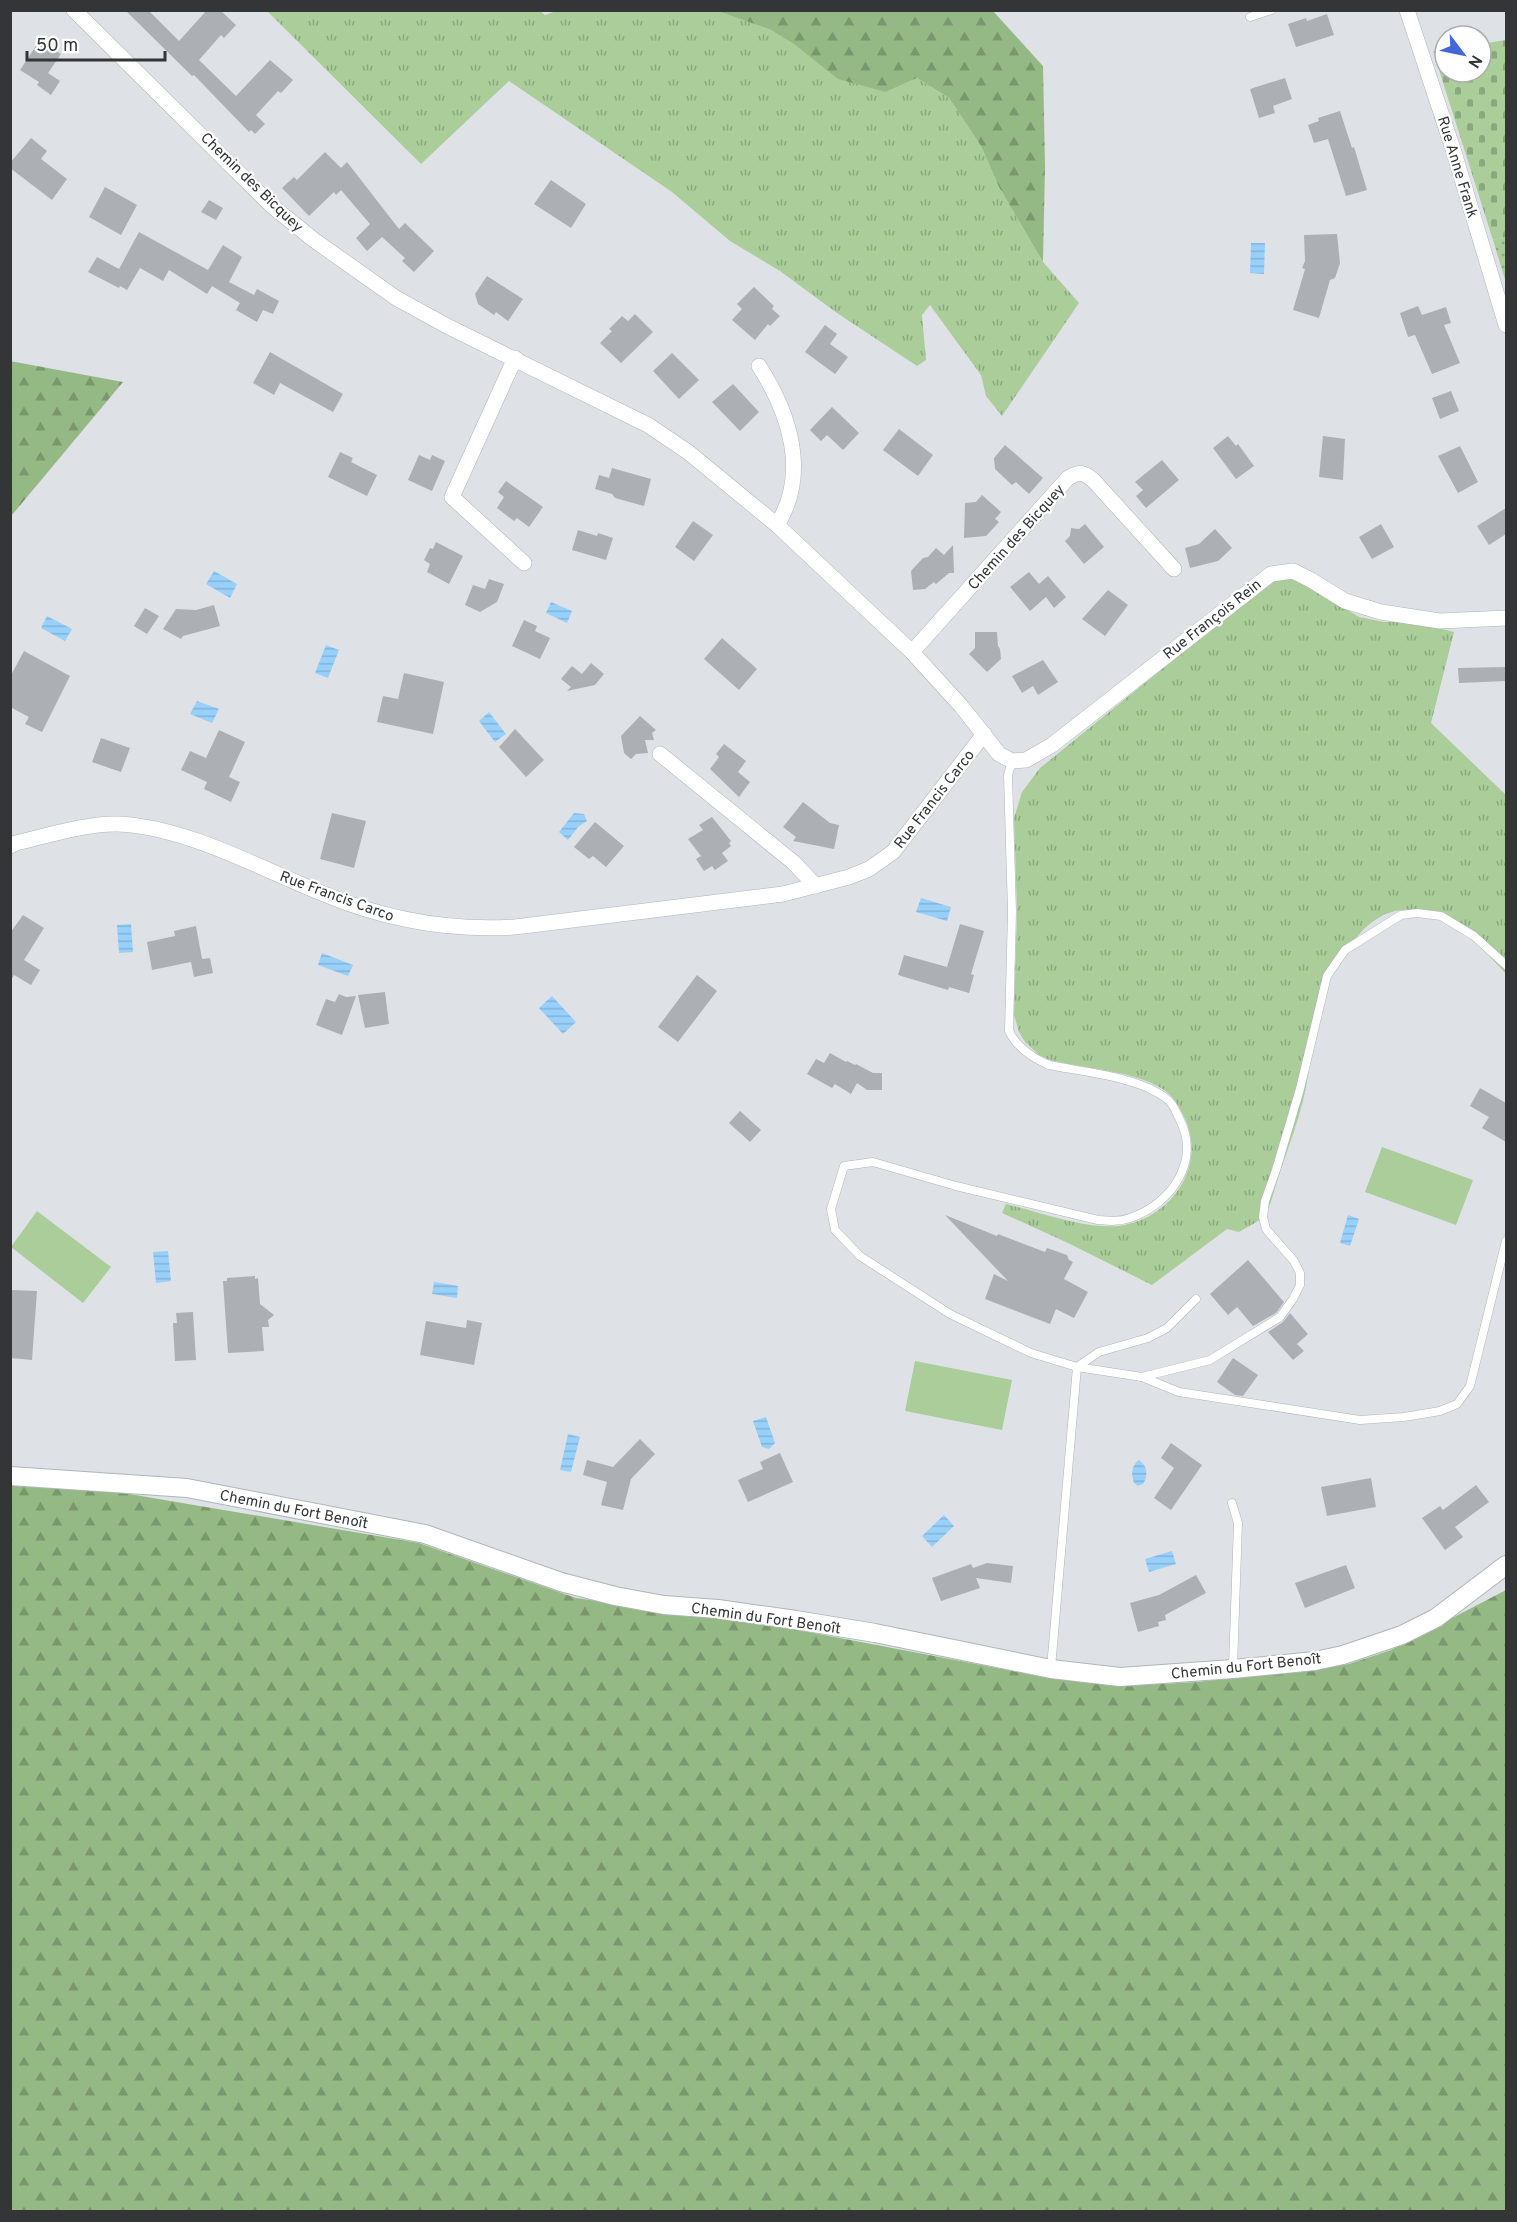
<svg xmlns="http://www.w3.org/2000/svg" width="1517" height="2222" viewBox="0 0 1517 2222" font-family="Overpass,sans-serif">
<defs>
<pattern id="grass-tufts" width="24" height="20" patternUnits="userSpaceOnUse" patternTransform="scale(1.5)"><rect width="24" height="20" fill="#aacd99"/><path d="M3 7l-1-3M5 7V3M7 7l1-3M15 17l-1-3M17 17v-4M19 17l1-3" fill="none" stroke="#8ba77e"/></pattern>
<pattern id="forest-firs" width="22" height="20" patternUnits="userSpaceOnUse" patternTransform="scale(1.5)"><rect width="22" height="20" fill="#95b984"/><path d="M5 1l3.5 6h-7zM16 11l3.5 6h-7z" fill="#7a976d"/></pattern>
<pattern id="cemetery-stones" width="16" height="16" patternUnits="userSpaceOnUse" patternTransform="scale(1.5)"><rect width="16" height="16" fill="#aacd99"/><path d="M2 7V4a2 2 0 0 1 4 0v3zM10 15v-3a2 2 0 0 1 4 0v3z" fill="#8ba77e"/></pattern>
<pattern id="park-dots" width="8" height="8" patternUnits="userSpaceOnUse" patternTransform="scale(1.5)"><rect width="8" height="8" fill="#aacd99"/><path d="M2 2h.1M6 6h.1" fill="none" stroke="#8ba77e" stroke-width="1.8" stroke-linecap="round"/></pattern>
<pattern id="water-rules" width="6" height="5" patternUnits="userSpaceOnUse" patternTransform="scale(1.5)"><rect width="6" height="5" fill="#97d0fa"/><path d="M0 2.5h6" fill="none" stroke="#83b3d7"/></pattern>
</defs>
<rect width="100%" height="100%" fill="#dee2e7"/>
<!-- grass -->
<g fill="url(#grass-tufts)">
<path d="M539,10L545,15L559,10L719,11L771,30L886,92L917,78L949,98L981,146L999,187L1043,262L1079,303L1002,416L986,396L981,375L930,305L922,315L926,360L917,366L837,313L780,271L730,241L672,192L509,81L421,164L267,11Z"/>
<path d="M1283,571L1359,617L1384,622H1412L1454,632L1431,723L1506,795V974C1465,928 1404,874 1353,942C1343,955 1333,969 1328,985C1316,1019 1312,1056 1305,1092C1299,1120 1288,1148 1279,1175C1275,1187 1272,1203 1265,1214C1261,1221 1247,1227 1239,1232L1227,1229L1152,1285L1068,1243L1002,1213L1006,1204C1040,1212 1083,1229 1118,1226C1173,1219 1211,1162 1181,1111C1178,1105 1174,1098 1168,1093C1142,1071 1084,1069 1050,1060L1039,1055L1025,1042L1019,1032L1014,1015L1017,912L1014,818L1022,792L1040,768Z"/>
</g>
<!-- forest -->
<g fill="url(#forest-firs)">
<path d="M718,11H993L1043,66L1045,167L1043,262L999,187L981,146L949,98L917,78L886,92L838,79L794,44L771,30Z"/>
<path d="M10,361L123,382L12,515L10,514Z"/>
<path d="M11,1486L88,1487L419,1543L576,1598L798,1630L1039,1676L1143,1685L1197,1682L1349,1664L1391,1650L1506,1590V2211L11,2212Z"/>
</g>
<!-- cemetery -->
<path fill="url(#cemetery-stones)" d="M1506,40V237L1493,240L1433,51L1445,49V72H1481V44Z"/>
<!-- park -->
<path fill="url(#park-dots)" d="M1506,237V283L1493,240Z"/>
<!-- pitch -->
<g fill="#aacd99">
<path d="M1382,1147L1473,1180L1456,1225L1365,1192Z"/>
<path d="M37,1211L111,1267L83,1303L11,1247Z"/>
<path d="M915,1361L1012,1380L1002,1430L905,1411Z"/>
</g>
<!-- water -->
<g fill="url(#water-rules)">
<path d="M1251,243H1265L1264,274L1250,273Z"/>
<path d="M214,571L237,584L230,598L206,584Z"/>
<path d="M551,602L572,611L567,623L546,613Z"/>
<path d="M47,616L72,629L65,641L41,628Z"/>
<path d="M326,645L339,650L328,678L315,673Z"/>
<path d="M197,701L219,709L212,723L190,714Z"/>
<path d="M489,712L506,734L495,742L479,721Z"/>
<path d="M574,813L584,814L587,821L579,826L568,840L559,832Z"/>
<path d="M921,898L951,907L947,921L916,912Z"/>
<path d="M131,924L133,952L119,953L117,925Z"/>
<path d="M322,953L353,965L348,976L318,965Z"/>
<path d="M552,996L576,1022L563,1034L539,1008Z"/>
<path d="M1348,1215L1359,1219L1350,1246L1340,1243Z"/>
<path d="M168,1251L171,1281L156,1283L153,1252Z"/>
<path d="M434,1282L458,1286L457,1298L432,1294Z"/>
<path d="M766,1417L775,1443L769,1449L762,1447L753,1421Z"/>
<path d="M568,1434L580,1437L571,1472L560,1470Z"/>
<path d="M1139,1460C1148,1466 1148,1476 1143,1484L1138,1486L1134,1483C1131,1474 1131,1466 1139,1460Z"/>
<path d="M944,1515L954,1526L932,1547L922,1536Z"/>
<path d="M1172,1551L1176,1564L1149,1572L1145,1559Z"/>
</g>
<!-- building -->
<g fill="#acb0b5">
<path d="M125,10H148L179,41L207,10H220L236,25L224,38L221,35L199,60L236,96L270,60L293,80L281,93L278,91L256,115L265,124L255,134L251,130L249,132L194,75L192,76Z"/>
<path d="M1327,14L1334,35L1296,47L1288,24L1306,18L1307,21Z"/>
<path d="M40,40L61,54L48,73L60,81L51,95L37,85L39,82L20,70Z"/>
<path d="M1285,78L1292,99L1273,106L1275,113L1259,118L1250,89Z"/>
<path d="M1340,111L1352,148L1354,147L1367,190L1346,196L1328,139L1314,143L1308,125L1319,121L1318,118Z"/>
<path d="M31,138L47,151L41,159L67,179L52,200L10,168V163Z"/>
<path d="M325,152L341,168L347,162L399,229L405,223L434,251L414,272L402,261L405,258L382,237L367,251L356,238L370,224L341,190L336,195L334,192L309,216L282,188L294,177L297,180Z"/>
<path d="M551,180L586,204L571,228L534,204Z"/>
<path d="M105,187L137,205L121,235L89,217Z"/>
<path d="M209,200L223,208L216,220L201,212Z"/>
<path d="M139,232L208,270L223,245L242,257L229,282L254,295L257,289L279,301L273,314L263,310L257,322L236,310L240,303L212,286L207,294L169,270L163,281L140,268L127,290L120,286L119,288L88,272L97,257L119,269Z"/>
<path d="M1337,234L1340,263L1335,278L1330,280L1319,318L1293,310L1305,269L1302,268L1305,261L1304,235Z"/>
<path d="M487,276L523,299L508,321L496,312L494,315L478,304L475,294Z"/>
<path d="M754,287L774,306L772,309L780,316L770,326L768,324L755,340L732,320L742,309L737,304Z"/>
<path d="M1418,306L1422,315L1446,307L1451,323L1444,325L1460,363L1432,374L1415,335L1408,337L1400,313Z"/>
<path d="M635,314L653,332L621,363L600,343L612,331L609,329L622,316L628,321Z"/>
<path d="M825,325L837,334L830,344L848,357L835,374L805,352Z"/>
<path d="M270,352L343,394L333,412L280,383L274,395L253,383Z"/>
<path d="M672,353L699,380L679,399L653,371Z"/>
<path d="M733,384L759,412L740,431L712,402Z"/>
<path d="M1451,391L1459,411L1440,419L1432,398Z"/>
<path d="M832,407L859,433L843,450L827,435L821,441L810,430Z"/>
<path d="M899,429L933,455L918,476L883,450Z"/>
<path d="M1228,436L1236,446L1238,444L1254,466L1236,479L1213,448Z"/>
<path d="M1323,436L1345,439L1343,480L1319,477Z"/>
<path d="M1005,445L1043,478L1029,494L1016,482L1012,485L995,469L994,458Z"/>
<path d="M1460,446L1478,482L1458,493L1438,456Z"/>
<path d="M340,452L353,458L351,462L377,475L367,496L328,477Z"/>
<path d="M419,455L430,460L432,455L445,461L432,491L408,480Z"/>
<path d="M1162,460L1179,480L1146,508L1136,496L1143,490L1135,482Z"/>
<path d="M612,468L651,479L644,506L615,498L612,494L595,489L599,475L609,478Z"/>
<path d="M506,481L543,507L529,527L517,518L514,521L497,508L504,497L498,492Z"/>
<path d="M982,495L1001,512L995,519L999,522L986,536L964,538L965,503L976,502Z"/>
<path d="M1506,508V534L1489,545L1477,526Z"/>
<path d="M693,521L713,535L694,561L675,547Z"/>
<path d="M1085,524L1104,547L1084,564L1065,541L1070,536L1071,528L1079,529Z"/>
<path d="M1381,524L1394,547L1372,559L1359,537Z"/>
<path d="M1215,529L1232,548L1218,561L1190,568L1185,548L1199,544Z"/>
<path d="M578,530L597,536L598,533L613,538L606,560L572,550Z"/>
<path d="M436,542L463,556L449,584L427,572L430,564L424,560L430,548L433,549Z"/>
<path d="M953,545L954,573H949L936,584L934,582L925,589L913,590L911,571L923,558L928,557L936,548L944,555Z"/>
<path d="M1029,572L1039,584L1048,576L1066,597L1054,608L1046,597L1030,611L1010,587Z"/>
<path d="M489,579L504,584L497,602L480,612L465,605L473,585L485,589Z"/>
<path d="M1108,590L1128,605L1105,636L1082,619Z"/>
<path d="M214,605L220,626L183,636L181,639L163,629L176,609L196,610Z"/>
<path d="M145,608L159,616L147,634L134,626Z"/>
<path d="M524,620L537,626L535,631L550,638L540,659L512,646Z"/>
<path d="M975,632H997L998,646L1000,649L1001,659L987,672L969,654L975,648Z"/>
<path d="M722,638L757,669L739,690L704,659Z"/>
<path d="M24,651L70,676L42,732L25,724L29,717L10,707V677Z"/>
<path d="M1043,660L1058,682L1038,695L1033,686L1022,693L1012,676Z"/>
<path d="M591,663L604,674L595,685L567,691L571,687L561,679L572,666L582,674Z"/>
<path d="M1506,667V681L1459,683L1458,668Z"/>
<path d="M404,673L444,682L433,734L377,722L383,696L398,699Z"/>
<path d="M640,716L656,730L652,733L654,740H645L648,753L636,754L631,759L624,753L621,736Z"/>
<path d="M515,729L544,760L526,777L499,747Z"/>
<path d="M219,730L245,742L229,777L240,782L231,802L204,789L207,782L181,770L190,751L206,758Z"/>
<path d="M101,738L130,748L121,772L92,762Z"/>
<path d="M724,744L746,761L738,772L750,782L739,797L710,769L719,757L716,754Z"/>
<path d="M803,802L830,823L839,825L834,849L793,841L796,837L783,827Z"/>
<path d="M332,813L366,821L354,868L320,859Z"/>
<path d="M712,817L731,841L729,843L731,846L722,853L728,861L715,870L712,866L704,871L696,859L701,856L688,839L703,830L699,825Z"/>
<path d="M595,822L624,846L606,867L593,856L589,859L574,847Z"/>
<path d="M23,915L44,928L24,960L40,970L31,985L14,975L10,981V933Z"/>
<path d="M960,924L984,931L971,974L974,975L969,993L949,987L948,990L898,975L904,955L947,967Z"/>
<path d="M196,926L202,959L210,958L213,973L194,977L191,962L152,970L147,942L175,936L174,931Z"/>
<path d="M697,975L717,991L678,1042L658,1027Z"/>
<path d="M385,992L389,1024L365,1028L358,995Z"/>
<path d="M339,994L346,997L356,996L342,1035L316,1025L326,999L335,1002Z"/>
<path d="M830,1053L846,1062L847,1061L855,1065L856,1064L873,1073H882V1090H867L857,1083L851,1094L835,1084L832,1088L807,1074L816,1059L824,1063Z"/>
<path d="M1480,1088L1506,1103V1142L1482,1128L1489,1117L1470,1106Z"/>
<path d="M740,1111L761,1130L750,1142L729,1123Z"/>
<path d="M945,1215L997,1236L998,1234L1045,1252L1047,1248L1067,1255L1069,1260L1073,1262L1064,1279L1088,1292L1074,1318L1056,1309L1050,1324L985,1299L994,1274L1008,1281Z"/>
<path d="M1248,1260L1284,1302L1276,1313L1253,1326L1237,1307L1228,1315L1210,1294Z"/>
<path d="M255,1276V1279L258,1278L260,1304L274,1315L268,1320L269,1327H262L264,1351L228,1353L223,1281H227V1278Z"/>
<path d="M11,1290L37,1291L32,1360L10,1358Z"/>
<path d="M193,1312L196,1360L175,1361L173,1323H177L176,1313Z"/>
<path d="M1290,1313L1308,1334L1297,1344L1304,1351L1293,1360L1268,1332L1283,1322Z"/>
<path d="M467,1320L482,1323L474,1365L420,1355L426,1321L466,1328Z"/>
<path d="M1233,1358L1258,1375L1243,1396L1235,1395L1217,1382Z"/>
<path d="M640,1439L655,1454L631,1479L623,1510L601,1505L607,1482L583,1475L587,1460L613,1467Z"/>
<path d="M1171,1443L1202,1465L1171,1510L1154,1498L1174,1468L1161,1458Z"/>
<path d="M780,1453L793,1482L748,1502L738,1480L763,1469L760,1462Z"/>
<path d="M1371,1478L1376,1507L1327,1516L1321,1487Z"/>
<path d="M1476,1485L1489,1502L1455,1527L1463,1537L1445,1550L1422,1518L1440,1506L1443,1510Z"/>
<path d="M987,1563L1013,1566L1011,1583L976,1578L980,1588L941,1601L932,1578L971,1564L973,1568Z"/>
<path d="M1346,1565L1355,1588L1305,1608L1295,1583Z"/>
<path d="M1196,1575L1206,1593L1165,1615L1166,1620L1158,1622L1159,1626L1138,1632L1130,1603L1159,1595Z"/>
</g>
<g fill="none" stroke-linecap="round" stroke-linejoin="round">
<!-- service casing -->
<g stroke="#b0b5b9" stroke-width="9">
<g id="service">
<path d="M1250,17L1271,10"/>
<path d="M1012,761L1008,775L1012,912L1009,1031C1017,1048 1033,1058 1049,1065C1084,1072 1140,1077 1167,1099C1173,1103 1176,1112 1179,1118C1202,1161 1171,1204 1130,1218C1119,1222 1109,1221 1098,1220L956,1186L873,1162L844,1166L831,1209L835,1230L860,1256L950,1314L1031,1353L1077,1367L1142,1377L1210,1360L1280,1317L1293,1299L1300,1285V1273L1294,1261L1266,1229L1263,1217L1265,1201L1276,1170L1300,1089L1327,976L1345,950L1401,915L1417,913L1441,916L1474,936L1506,965"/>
<path d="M1142,1377L1179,1392L1360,1420L1404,1417L1440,1411L1457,1404L1470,1386L1506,1241"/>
<path d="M1232,1503L1238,1523L1233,1667"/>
<path d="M1051,1668L1077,1367L1099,1352L1148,1338L1167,1328L1196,1299"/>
</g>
</g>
<!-- minor casing -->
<g stroke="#b0b5b9" stroke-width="16">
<g id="minor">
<path d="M74,10L272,206L314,240L396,298L447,326L648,425L688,452L777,525L912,652L962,707L999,754L1012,761L1026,760L1052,745L1271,574L1293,571L1311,580L1345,601L1381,612L1440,621L1506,618"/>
<path d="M1407,10L1453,149L1506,325"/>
<path d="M515,358L452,497L524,563"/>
<path d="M759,366C790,414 809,474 777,525"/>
<path d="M912,652L1068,478C1079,471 1084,472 1094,481L1174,569"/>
<path d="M660,754L793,862L816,886"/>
<path d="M10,846L16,843C46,836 87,823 118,824C187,827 261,869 324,894C384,919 450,931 515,927L783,894L849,877L869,869L893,852L984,734"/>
</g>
</g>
<!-- tertiary casing -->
<g stroke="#b0b5b9" stroke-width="20">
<path id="tertiary" d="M10,1476L187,1488L425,1534L561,1582L615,1596L664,1605L718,1609L796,1620L875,1633L1051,1669L1120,1677L1233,1669L1315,1661L1343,1655L1402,1635L1436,1618L1506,1565"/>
</g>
<!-- service -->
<use href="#service" stroke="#fff" stroke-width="8"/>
<!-- minor -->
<use href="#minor" stroke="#fff" stroke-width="15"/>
<!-- tertiary -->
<use href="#tertiary" stroke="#fff" stroke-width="18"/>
</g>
<g text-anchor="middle" stroke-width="4.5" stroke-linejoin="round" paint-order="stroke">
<!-- street labels -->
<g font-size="15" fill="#333537" stroke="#fff">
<text transform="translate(1458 167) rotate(73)" y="5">Rue Anne Frank</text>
<text transform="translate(252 182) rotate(44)" y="5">Chemin des Bicquey</text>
<text transform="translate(1016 537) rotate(-48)" y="5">Chemin des Bicquey</text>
<text transform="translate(1212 619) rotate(-38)" y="5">Rue François Rein</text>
<text transform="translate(934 799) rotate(-52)" y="5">Rue Francis Carco</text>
<text transform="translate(337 896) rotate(20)" y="5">Rue Francis Carco</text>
<text transform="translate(294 1509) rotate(11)" y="5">Chemin du Fort Benoît</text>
<text transform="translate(766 1618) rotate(8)" y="5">Chemin du Fort Benoît</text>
<text transform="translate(1246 1666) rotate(-6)" y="5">Chemin du Fort Benoît</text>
</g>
</g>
<!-- border -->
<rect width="1517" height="2222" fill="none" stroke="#333537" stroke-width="24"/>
<!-- north arrow -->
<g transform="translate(1463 54) rotate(122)"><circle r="28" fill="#ffffff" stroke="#adaeaf" stroke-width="1.5"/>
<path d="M0-4.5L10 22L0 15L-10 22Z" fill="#4367d9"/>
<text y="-9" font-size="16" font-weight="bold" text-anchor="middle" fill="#333537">N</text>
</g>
<!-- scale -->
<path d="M27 51v9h138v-9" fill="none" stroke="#333537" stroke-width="3"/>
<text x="36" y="51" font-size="18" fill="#333537" stroke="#ffffff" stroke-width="4.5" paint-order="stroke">50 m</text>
</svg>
